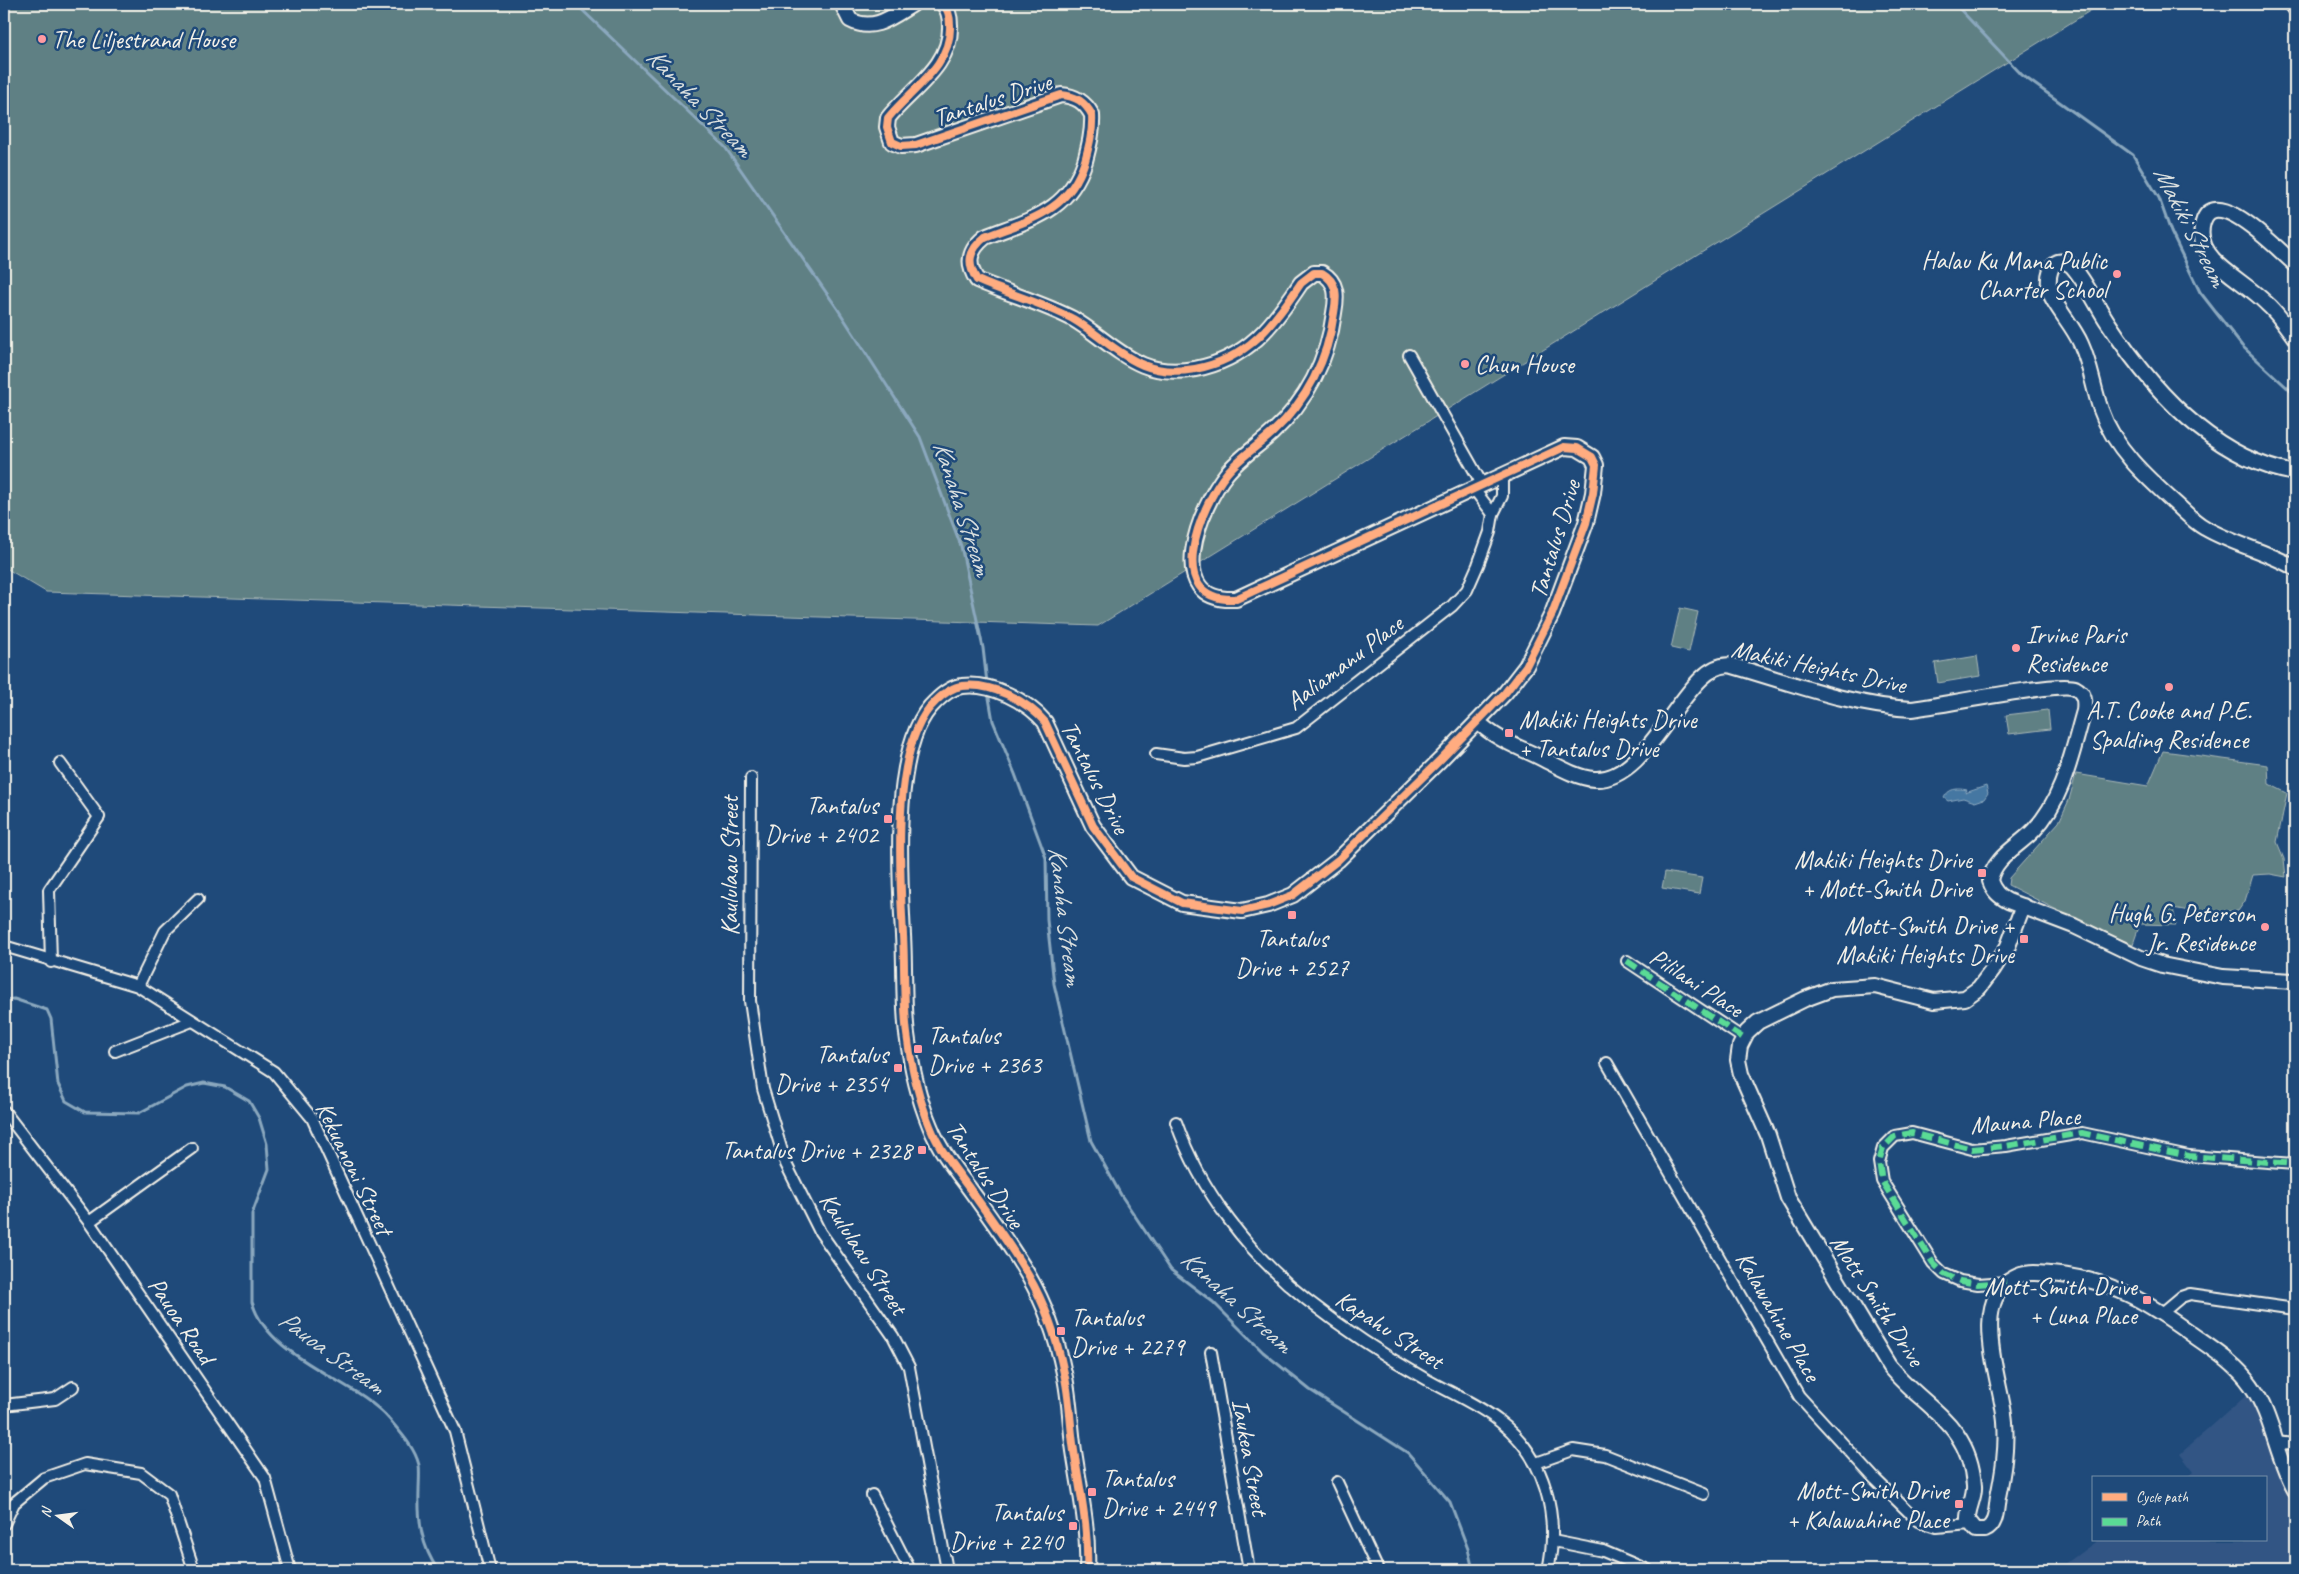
<svg xmlns="http://www.w3.org/2000/svg" width="2299" height="1574" viewBox="0 0 2299 1574" font-family="Caveat,sans-serif">
<rect width="100%" height="100%" fill="#1f4a7a"/>
<filter id="ink" filterUnits="userSpaceOnUse"><feTurbulence type="fractalNoise" baseFrequency=".02" numOctaves="2"/><feDisplacementMap in="SourceGraphic" scale="10" xChannelSelector="R" yChannelSelector="G"/><feConvolveMatrix kernelMatrix="1 2 1 2 8 2 1 2 1" color-interpolation-filters="sRGB"/></filter>
<g filter="url(#ink)">
<!-- built -->
<path fill="#325584" d="M2249,1393L2295,1502V1570H2057L2098,1540H2265V1478H2186L2194,1472L2180,1454Z"/>
<!-- green -->
<g fill="#5f8084" stroke="#aab8b6">
<path d="M4,4H2101L1098,626L46,592L4,567Z"/>
<path d="M1680,608L1698,612L1689,652L1671,648Z"/>
<path d="M1977,656L1980,676L1938,683L1935,663Z"/>
<path d="M2048,710L2050,729L2009,734L2006,715Z"/>
<path d="M2163,751L2268,765L2269,784L2287,793L2277,842L2284,859L2286,877L2270,874L2253,875L2245,901L2238,911L2195,912L2173,908L2176,925L2140,924L2133,944L2098,931L2008,885L2009,878L2059,822L2069,800L2076,774L2148,786Z"/>
<path d="M1665,872L1702,878L1699,894L1662,888Z"/>
</g>
<!-- water -->
<path fill="#4577a2" stroke="#8ba8be" d="M1986,786L1988,793L1984,799L1975,802L1963,798L1948,801L1944,798C1948,788 1958,788 1967,790L1965,793Z"/>
<g fill="none" stroke-linecap="round" stroke-linejoin="round">
<!-- stream -->
<g stroke="#8ba8be" stroke-width="3">
<path d="M576,4L725,147L837,308L920,437L961,546L983,648L987,683"/>
<path d="M1955,4L2022,75L2133,155L2159,198L2171,232L2200,292L2242,346L2295,395"/>
<path d="M988,692L993,721L1015,774L1046,858L1047,920L1054,984L1091,1141L1121,1195L1171,1270L1213,1302L1263,1352L1310,1390L1408,1453L1450,1502L1468,1549L1473,1570"/>
<path d="M4,1000L14,999L47,1010L51,1019L58,1084L66,1101L85,1112L139,1113L187,1087L204,1083L225,1087L249,1101L259,1118L267,1144L269,1169L252,1214V1302C269,1360 354,1378 390,1420C401,1433 415,1448 419,1465C420,1473 419,1483 419,1491C418,1520 421,1546 438,1570"/>
</g>
<!-- street casing -->
<g stroke="#f4f1e8" stroke-width="14">
<g id="street">
<path d="M1409,355L1482,484"/>
<path d="M1473,488L1493,514"/>
<path d="M1156,754L1184,758L1197,757L1296,728L1452,606L1467,590L1478,565L1490,532L1493,514L1502,496V474"/>
<path d="M751,778L750,1001L763,1089L786,1164L820,1232L893,1336L909,1367L947,1570"/>
<path d="M4,946L138,986L274,1072L312,1118L455,1431L490,1570"/>
<path d="M1627,961L1743,1038"/>
<path d="M51,962L49,890L99,817L60,763"/>
<path d="M138,986L165,931L198,899"/>
<path d="M115,1051L192,1021"/>
<path d="M1607,1063L1799,1396L1875,1479L1918,1521L1937,1527L1970,1524"/>
<path d="M4,1111L89,1222L265,1478L290,1570"/>
<path d="M1176,1122C1200,1191 1250,1255 1307,1300C1344,1329 1383,1355 1424,1378C1448,1392 1476,1403 1499,1421C1545,1456 1560,1515 1548,1570"/>
<path d="M89,1222L192,1148"/>
<path d="M2006,1282L1978,1284L1960,1281L1944,1274L1933,1263L1882,1181L1879,1162L1883,1148L1895,1136L1912,1133L1972,1149L2006,1146L2082,1133L2189,1156L2295,1164"/>
<path d="M2162,1313L2181,1297L2190,1294L2295,1309"/>
<path d="M1211,1352L1249,1570"/>
<path d="M4,1405L55,1399L73,1387"/>
<path d="M2275,1442L2295,1444"/>
<path d="M1536,1463L1573,1450L1605,1455L1704,1494"/>
<path d="M1337,1482L1378,1570"/>
<path d="M872,1495L910,1570"/>
<path d="M4,1524L14,1503L44,1478L85,1464L141,1473L169,1494L194,1570"/>
<path d="M1553,1541L1603,1551L1648,1570"/>
</g>
</g>
<!-- secondary casing -->
<g stroke="#f4f1e8" stroke-width="18">
<g id="secondary">
<path d="M842,4L850,20C874,33 893,16 913,4"/>
<path d="M943,4C948,9 950,17 950,25C952,66 911,89 888,118L887,127L892,142L901,146L916,145L1061,95C1076,96 1085,102 1092,115C1093,131 1089,146 1085,161C1068,213 1030,219 985,237C969,250 966,263 977,280C1008,294 1043,303 1073,319C1097,333 1117,354 1143,365C1160,372 1177,372 1195,369C1248,359 1273,325 1301,283L1314,273H1322C1338,282 1337,297 1334,313C1328,359 1307,401 1272,433C1258,446 1239,458 1227,473C1200,506 1161,603 1236,599L1564,447L1577,448L1592,457L1596,465L1593,493L1586,523L1552,614L1526,666L1505,693L1440,760L1338,860L1293,895L1268,905L1242,911L1182,903L1131,877L1093,826L1045,722C1027,701 991,682 962,686C951,687 942,695 935,702C890,743 900,876 903,935C905,968 903,1001 907,1034C911,1065 918,1097 930,1126C939,1149 954,1168 969,1188C989,1216 1010,1244 1028,1275C1045,1304 1057,1339 1064,1373C1070,1398 1070,1425 1074,1451C1080,1491 1089,1530 1087,1570"/>
<path d="M2292,4L2295,8"/>
<path d="M2295,264C2279,251 2210,177 2202,227C2200,239 2205,250 2213,259C2228,275 2250,287 2266,303C2278,313 2286,326 2295,338"/>
<path d="M2295,473C2214,459 2152,390 2109,324C2096,305 2087,283 2072,266C2049,249 2044,284 2053,299C2062,315 2074,328 2081,344C2091,366 2093,388 2101,410C2114,448 2146,477 2176,504C2185,512 2194,522 2205,528C2234,545 2267,551 2295,568"/>
<path d="M1478,722C1497,740 1519,747 1541,758C1557,766 1577,778 1594,779C1653,783 1687,655 1733,666C1792,683 1851,706 1912,709C1938,706 2060,681 2075,688C2085,693 2085,702 2084,711C2072,752 2064,798 2034,830C2019,846 1993,858 1990,881C1994,892 1999,896 2008,901L2074,926L2141,958L2162,965L2223,977L2295,981"/>
<path d="M2023,906L2008,946L1994,968L1979,988L1965,998L1934,1001L1875,986L1832,989L1805,999L1758,1022L1747,1032L1740,1046L1738,1060L1741,1074L1768,1135L1788,1198L1889,1366C1923,1408 1970,1422 1974,1486C1975,1498 1967,1509 1968,1520L1976,1530H1985C1997,1525 1996,1509 1998,1497C2003,1472 2007,1448 2005,1422C2002,1383 1968,1301 2014,1278C2026,1271 2038,1273 2051,1274C2112,1279 2149,1303 2197,1338C2217,1352 2237,1365 2251,1385C2273,1416 2276,1457 2295,1490"/>
</g>
</g>
<!-- street -->
<use href="#street" stroke="#1f4a7a" stroke-width="10"/>
<!-- secondary -->
<use href="#secondary" stroke="#1f4a7a" stroke-width="14"/>
<!-- quiet -->
<g stroke="#5adb95" stroke-width="6" stroke-dasharray="12 6" stroke-linecap="butt">
<path d="M1627,961L1743,1038"/>
<path d="M2006,1282L1978,1284L1960,1281L1944,1274L1933,1263L1882,1181L1879,1162L1883,1148L1895,1136L1912,1133L1972,1149L2006,1146L2082,1133L2189,1156L2295,1164"/>
</g>
<!-- cycleway casing -->
<g stroke="#1f4a7a" stroke-width="11">
<path id="cycleway" d="M943,4C948,9 950,17 950,25C952,66 911,89 888,118L887,127L892,142L901,146L916,145L1061,95C1076,96 1085,102 1092,115C1093,131 1089,146 1085,161C1068,213 1030,219 985,237C969,250 966,263 977,280C1008,294 1043,303 1073,319C1097,333 1117,354 1143,365C1160,372 1177,372 1195,369C1248,359 1273,325 1301,283L1314,273H1322C1338,282 1337,297 1334,313C1328,359 1307,401 1272,433C1258,446 1239,458 1227,473C1200,506 1161,603 1236,599L1564,447L1577,448L1592,457L1596,465L1593,493L1586,523L1552,614L1526,666L1505,693L1440,760L1338,860L1293,895L1268,905L1242,911L1182,903L1131,877L1093,826L1045,722C1027,701 991,682 962,686C951,687 942,695 935,702C890,743 900,876 903,935C905,968 903,1001 907,1034C911,1065 918,1097 930,1126C939,1149 954,1168 969,1188C989,1216 1010,1244 1028,1275C1045,1304 1057,1339 1064,1373C1070,1398 1070,1425 1074,1451C1080,1491 1089,1530 1087,1570"/>
</g>
<!-- cycleway -->
<use href="#cycleway" stroke="#ffac80" stroke-width="8"/>
</g>
</g>
<!-- markers -->
<g fill="#ff9aa2" stroke="#1f4a7a" stroke-width="2">
<circle cx="42" cy="39" r="5"/>
<circle cx="2117" cy="274" r="5"/>
<circle cx="1465" cy="364" r="5"/>
<circle cx="2016" cy="648" r="5"/>
<circle cx="2169" cy="687" r="5"/>
<rect x="1504" y="728" width="10" height="10" rx="2.5"/>
<rect x="883" y="814" width="10" height="10" rx="2.5"/>
<rect x="1977" y="868" width="10" height="10" rx="2.5"/>
<rect x="1287" y="910" width="10" height="10" rx="2.5"/>
<circle cx="2265" cy="927" r="5"/>
<rect x="2019" y="934" width="10" height="10" rx="2.5"/>
<rect x="913" y="1044" width="10" height="10" rx="2.5"/>
<rect x="893" y="1063" width="10" height="10" rx="2.5"/>
<rect x="917" y="1145" width="10" height="10" rx="2.5"/>
<rect x="2142" y="1295" width="10" height="10" rx="2.5"/>
<rect x="1056" y="1326" width="10" height="10" rx="2.5"/>
<rect x="1087" y="1487" width="10" height="10" rx="2.5"/>
<rect x="1954" y="1499" width="10" height="10" rx="2.5"/>
<rect x="1068" y="1521" width="10" height="10" rx="2.5"/>
</g>
<g text-anchor="middle" stroke-width="5" stroke-linejoin="round" paint-order="stroke">
<!-- poi labels -->
<g font-size="25" fill="#f4f1e8" stroke="#1f4a7a" text-anchor="end">
<text x="52" y="48" text-anchor="start">The Liljestrand House</text>
<text x="2107" y="269">Halau Ku Mana Public<tspan x="2107" dy="29">Charter School</tspan></text>
<text x="1475" y="373" text-anchor="start">Chun House</text>
<text x="2026" y="643" text-anchor="start">Irvine Paris<tspan x="2026" dy="29">Residence</tspan></text>
<text x="2169" y="719" text-anchor="middle">A.T. Cooke and P.E.<tspan x="2169" dy="29">Spalding Residence</tspan></text>
<text x="1519" y="728" text-anchor="start">Makiki Heights Drive<tspan x="1519" dy="29">+ Tantalus Drive</tspan></text>
<text x="878" y="814">Tantalus<tspan x="878" dy="29">Drive + 2402</tspan></text>
<text x="1972" y="868">Makiki Heights Drive<tspan x="1972" dy="29">+ Mott-Smith Drive</tspan></text>
<text x="2255" y="922">Hugh G. Peterson<tspan x="2255" dy="29">Jr. Residence</tspan></text>
<text x="2014" y="934">Mott-Smith Drive +<tspan x="2014" dy="29">Makiki Heights Drive</tspan></text>
<text x="1292" y="947" text-anchor="middle">Tantalus<tspan x="1292" dy="29">Drive + 2527</tspan></text>
<text x="928" y="1044" text-anchor="start">Tantalus<tspan x="928" dy="29">Drive + 2363</tspan></text>
<text x="888" y="1063">Tantalus<tspan x="888" dy="29">Drive + 2354</tspan></text>
<text x="912" y="1159">Tantalus Drive + 2328</text>
<text x="2137" y="1295">Mott-Smith Drive<tspan x="2137" dy="29">+ Luna Place</tspan></text>
<text x="1071" y="1326" text-anchor="start">Tantalus<tspan x="1071" dy="29">Drive + 2279</tspan></text>
<text x="1102" y="1487" text-anchor="start">Tantalus<tspan x="1102" dy="29">Drive + 2449</tspan></text>
<text x="1949" y="1499">Mott-Smith Drive<tspan x="1949" dy="29">+ Kalawahine Place</tspan></text>
<text x="1063" y="1521">Tantalus<tspan x="1063" dy="29">Drive + 2240</tspan></text>
</g>
<!-- street labels -->
<g font-size="25" fill="#f4f1e8" stroke="#1f4a7a">
<text transform="translate(992 99) rotate(-18)" y="9">Tantalus Drive</text>
<text transform="translate(1554 539) rotate(-73)" y="9">Tantalus Drive</text>
<text transform="translate(1344 662) rotate(-37)" y="9">Aaliamanu Place</text>
<text transform="translate(1819 666) rotate(12)" y="9">Makiki Heights Drive</text>
<text transform="translate(1096 777) rotate(63)" y="9">Tantalus Drive</text>
<text transform="translate(729 866) rotate(-90)" y="9">Kaululaau Street</text>
<text transform="translate(1697 982) rotate(33)" y="9">Pililani Place</text>
<text transform="translate(2025 1120) rotate(-5)" y="9">Mauna Place</text>
<text transform="translate(355 1168) rotate(64)" y="9">Kekuanoni Street</text>
<text transform="translate(986 1174) rotate(57)" y="9">Tantalus Drive</text>
<text transform="translate(864 1253) rotate(57)" y="9">Kaululaau Street</text>
<text transform="translate(1878 1300) rotate(57)" y="9">Mott Smith Drive</text>
<text transform="translate(1779 1316) rotate(60)" y="9">Kalawahine Place</text>
<text transform="translate(182 1320) rotate(56)" y="9">Pauoa Road</text>
<text transform="translate(1390 1329) rotate(33)" y="9">Kapahu Street</text>
<text transform="translate(1251 1457) rotate(80)" y="9">Iaukea Street</text>
</g>
<!-- water labels -->
<g font-size="26" font-style="italic" fill="#dadfde" stroke="#1f4a7a">
<text transform="translate(700 102) rotate(46)" y="9">Kanaha Stream</text>
<text transform="translate(2191 226) rotate(63)" y="9">Makiki Stream</text>
<text transform="translate(963 508) rotate(72)" y="9">Kanaha Stream</text>
<text transform="translate(1066 916) rotate(83)" y="9">Kanaha Stream</text>
<text transform="translate(1237 1301) rotate(42)" y="9">Kanaha Stream</text>
<text transform="translate(332 1352) rotate(36)" y="9">Pauoa Stream</text>
</g>
</g>
<!-- margin -->
<rect width="2299" height="1574" fill="none" stroke="#1f4a7a" stroke-width="20"/>
<rect x="10" y="10" width="2279" height="1554" fill="none" stroke="#f4f1e8" stroke-width="2" filter="url(#ink)"/>
<!-- legend -->
<rect x="2092" y="1476" width="175" height="65" fill="#1f4a7a" stroke="#748da6"/>
<rect x="2102" y="1493" width="25" height="8" fill="#ffac80" stroke="#748da6"/>
<text x="2136" y="1502" font-size="15" fill="#f4f1e8">Cycle path</text>
<rect x="2102" y="1518" width="25" height="8" fill="#5adb95" stroke="#748da6"/>
<text x="2136" y="1526" font-size="15" fill="#f4f1e8">Path</text>
<!-- north arrow -->
<g transform="translate(58 1516) rotate(284)" stroke="#1f4a7a" stroke-width="4" paint-order="stroke">
<path d="M0-4L9 19L0 12L-9 19Z" fill="#f4f1e8"/>
<text y="-8" font-size="14" font-weight="bold" text-anchor="middle" fill="#f4f1e8">N</text>
</g>
</svg>
